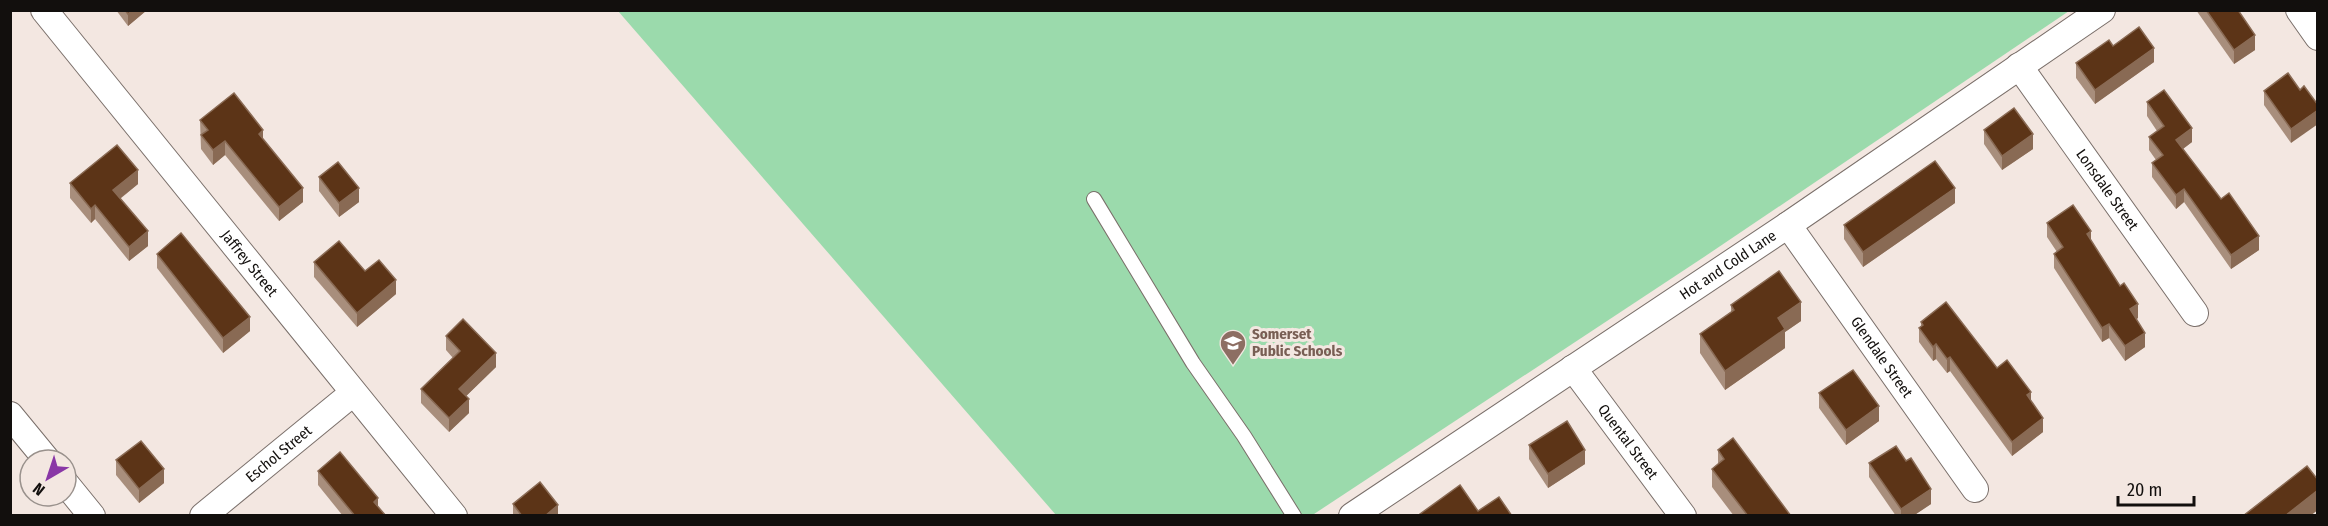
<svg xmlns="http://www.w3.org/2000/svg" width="2328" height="526" viewBox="0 0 2328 526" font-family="'Fira Sans Condensed',sans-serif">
<rect width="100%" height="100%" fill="#f3e7e1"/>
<!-- green -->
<path fill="#9bdaac" d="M618,11H2069L1704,257L1311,516L1056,515Z"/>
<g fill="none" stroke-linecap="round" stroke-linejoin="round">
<!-- service casing -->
<g stroke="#7a6f6a" stroke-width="16">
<path id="service" d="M1094,199L1193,363L1244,436L1294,516"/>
</g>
<!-- minor casing -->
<g stroke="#7a6f6a" stroke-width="28">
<g id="minor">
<path id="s1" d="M44,10L454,516"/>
<path d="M2299,10L2318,37"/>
<path id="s2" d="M2019,66L2195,313"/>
<path id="s3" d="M1788,225L1975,489"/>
<path id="s4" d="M1573,368L1683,516"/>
<path d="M10,415L47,460"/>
<path d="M66,484L92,516"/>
<path id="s5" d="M203,516L353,393"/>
<path id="s6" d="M1352,516L1788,225L2102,10"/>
</g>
</g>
<!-- service -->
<use href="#service" stroke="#fff" stroke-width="14"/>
<!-- minor -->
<use href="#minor" stroke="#fff" stroke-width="26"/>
</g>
<!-- wall -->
<g fill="#a88e7c">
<path d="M116,10H147L128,26Z"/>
<path d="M2196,10H2238L2255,50L2234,64Z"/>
<path d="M2154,62L2095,104L2076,78V63Z"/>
<path d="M2300,90L2291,143L2264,105V91Z"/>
<path d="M2147,102L2192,142L2183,149L2259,250L2231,269L2184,202L2176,209L2152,177V163L2156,160L2149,150V137L2157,131L2147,116Z"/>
<path d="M200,120L263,139L303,202L279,221L225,155L213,165L201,149Z"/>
<path d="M1984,130L2033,149L2002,170L1984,144Z"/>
<path d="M319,177L359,202L339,217L319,191Z"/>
<path d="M70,183L138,184L120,199L148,246L129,261L95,219L91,223L70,198Z"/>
<path d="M1955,203L1863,267L1844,239V225Z"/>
<path d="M2047,223L2091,241L2138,318L2136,319L2145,347L2125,361L2109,338L2102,342L2054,268V254L2057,252L2047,237Z"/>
<path d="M157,254L250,331L223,353L157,268Z"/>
<path d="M314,262L365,271L396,294L357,327L314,277Z"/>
<path d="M1731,305L1801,321L1785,332V348L1725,390L1700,353V334L1731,312Z"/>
<path d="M1921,322L1997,368L2031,401L2043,432L2012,456L1950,371L1947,373L1936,359L1933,361L1919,342V328L1921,326Z"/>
<path d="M446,336L496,367L466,396L469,413L449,432L421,403V389L453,358L446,350Z"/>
<path d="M1819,393L1879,421L1846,445L1819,408Z"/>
<path d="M1529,445L1585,464L1548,488L1529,459Z"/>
<path d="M1718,450L1791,516H1734L1712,487V469L1718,464Z"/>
<path d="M116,460L164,483L139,503L116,475Z"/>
<path d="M1869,463L1931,504L1913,516H1896L1869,477Z"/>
<path d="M318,471L386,516H343L318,485Z"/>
<path d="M513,504L558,516H513Z"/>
</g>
<!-- shaded-wall -->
<g fill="#896a54">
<path d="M132,10H147L128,26V14Z"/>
<path d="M2255,35V50L2234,64V50Z"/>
<path d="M2154,48V62L2095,104V90Z"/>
<path d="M2318,110V124L2291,143V129Z"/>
<path d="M2192,128V142L2176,154V140Z"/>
<path d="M263,130V144L259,134Z"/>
<path d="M2033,134V149L2002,170V156Z"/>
<path d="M225,141V155L213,165V150Z"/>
<path d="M138,170V184L113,204V190Z"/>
<path d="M303,188V202L279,221V207Z"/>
<path d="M359,188V202L339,217V203Z"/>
<path d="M1955,188V203L1863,267V252Z"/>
<path d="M2184,189V202L2176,209V195Z"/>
<path d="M95,205V219L91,223V209Z"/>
<path d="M148,231V246L129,261V247Z"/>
<path d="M2091,231V245L2087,234Z"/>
<path d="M2259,236V250L2231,269V255Z"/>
<path d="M396,280V294L357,327V313Z"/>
<path d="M1801,302V321L1785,332V348L1725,390V371L1778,318Z"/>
<path d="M2138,304V318L2130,323V309Z"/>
<path d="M250,317V331L223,353V338Z"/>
<path d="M2109,324V338L2102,342V328Z"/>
<path d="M2145,333V347L2125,361V346Z"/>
<path d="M1936,344V359L1933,361V347Z"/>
<path d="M496,353V367L459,403V389Z"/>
<path d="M1950,357V371L1947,373V359Z"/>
<path d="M2031,392V406L2027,395Z"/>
<path d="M469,399V413L449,432V418Z"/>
<path d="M1879,406V421L1846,445V430Z"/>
<path d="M2043,418V432L2012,456V442Z"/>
<path d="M1585,450V464L1548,488V474Z"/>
<path d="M164,469V483L139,503V489Z"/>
<path d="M1931,489V504L1913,516H1901V509Z"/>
<path d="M2318,490V510L2310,516H2285Z"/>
<path d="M378,498V512L374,502Z"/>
<path d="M558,505V516H545Z"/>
</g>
<!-- building -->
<g fill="#5c3417" stroke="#896a54" stroke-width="1.5">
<path d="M125,10H132L128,14Z"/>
<path d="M2206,10H2238L2255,35L2234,50Z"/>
<path d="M2139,27L2154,48L2095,90L2076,63L2109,40L2113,46Z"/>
<path d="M2288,73L2300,90L2304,86L2318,105V110L2291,129L2264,91Z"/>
<path d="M2164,90L2192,128L2176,140L2221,199L2229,193L2259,236L2231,255L2184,189L2176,195L2152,163L2163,155L2149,137L2164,126L2147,102Z"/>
<path d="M234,93L263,130L259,134L303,188L279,207L225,141L213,150L201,135L208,130L200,120Z"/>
<path d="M2014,108L2033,134L2002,156L1984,130Z"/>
<path d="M117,145L138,170L113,190L148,231L129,247L95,205L91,209L70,183Z"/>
<path d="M1935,161L1955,188L1863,252L1844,225Z"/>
<path d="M338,162L359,188L339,203L319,177Z"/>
<path d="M2073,205L2091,231L2087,234L2120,286L2124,283L2138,304L2130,309L2145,333L2125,346L2109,324L2102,328L2054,254L2063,247L2047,223Z"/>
<path d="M181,233L250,317L223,338L157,254Z"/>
<path d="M339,241L365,271L379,260L396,280L357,313L314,262Z"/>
<path d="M1779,271L1801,302L1778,318L1785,329L1725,371L1700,334L1734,310L1731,305Z"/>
<path d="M1946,302L1997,368L2007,360L2031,392L2027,395L2043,418L2012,442L1950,357L1947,359L1936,344L1933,347L1919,328L1923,325L1921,322Z"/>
<path d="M463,319L496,353L459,389L469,399L449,418L421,389L460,351L446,336Z"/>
<path d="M1853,370L1879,406L1846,430L1819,393Z"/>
<path d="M1567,421L1585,450L1548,474L1529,445Z"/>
<path d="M1733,438L1791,516H1748L1712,469L1724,459L1718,450Z"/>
<path d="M141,441L164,469L139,489L116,460Z"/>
<path d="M1896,446L1906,461L1911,458L1931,489L1901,509L1869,463Z"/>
<path d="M340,452L378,498L374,502L386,516H355L318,471Z"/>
<path d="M2307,466L2318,480V490L2285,516H2243Z"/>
<path d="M540,482L558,505L545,516H522L513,504Z"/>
<path d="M1460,485L1478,511L1499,497L1512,516H1421L1420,514Z"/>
</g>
<!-- icons -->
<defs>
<g id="school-pin" transform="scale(1.35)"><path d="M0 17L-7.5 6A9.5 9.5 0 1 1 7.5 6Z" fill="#8d6e63" stroke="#f3e7e1"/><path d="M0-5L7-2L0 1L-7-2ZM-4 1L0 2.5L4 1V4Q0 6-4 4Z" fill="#fff"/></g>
</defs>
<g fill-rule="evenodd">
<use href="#school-pin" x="1233" y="343"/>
</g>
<g text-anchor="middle" stroke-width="6" stroke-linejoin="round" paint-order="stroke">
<!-- street labels -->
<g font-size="15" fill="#120f0d" stroke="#f3e7e1">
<text dy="5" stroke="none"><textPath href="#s2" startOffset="152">Lonsdale Street</textPath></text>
<text dy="5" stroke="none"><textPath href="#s1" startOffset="326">Jaffrey Street</textPath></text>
<text dy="5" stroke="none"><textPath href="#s6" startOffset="452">Hot and Cold Lane</textPath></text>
<text dy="5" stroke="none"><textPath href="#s3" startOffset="162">Glendale Street</textPath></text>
<text dy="5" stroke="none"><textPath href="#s4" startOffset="92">Quental Street</textPath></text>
<text dy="5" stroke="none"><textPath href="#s5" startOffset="98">Eschol Street</textPath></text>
</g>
<!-- education labels -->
<g font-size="15" font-weight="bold" fill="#785e54" stroke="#f3e7e1" text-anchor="start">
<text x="1252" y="339">Somerset<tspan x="1252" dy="17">Public Schools</tspan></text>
</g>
</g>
<!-- border -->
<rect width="2328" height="526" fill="none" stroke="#120f0d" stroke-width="24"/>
<!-- north arrow -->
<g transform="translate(48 478) rotate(219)"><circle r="28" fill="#f3e7e1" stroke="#99918c" stroke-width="1.5"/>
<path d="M0-4.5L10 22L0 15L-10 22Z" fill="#8937a6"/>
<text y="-9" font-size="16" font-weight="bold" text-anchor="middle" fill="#120f0d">N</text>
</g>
<!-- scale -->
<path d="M2118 496v9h76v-9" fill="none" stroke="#120f0d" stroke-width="3"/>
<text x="2127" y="496" font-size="18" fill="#120f0d" stroke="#f3e7e1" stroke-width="4.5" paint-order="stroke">20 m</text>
</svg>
